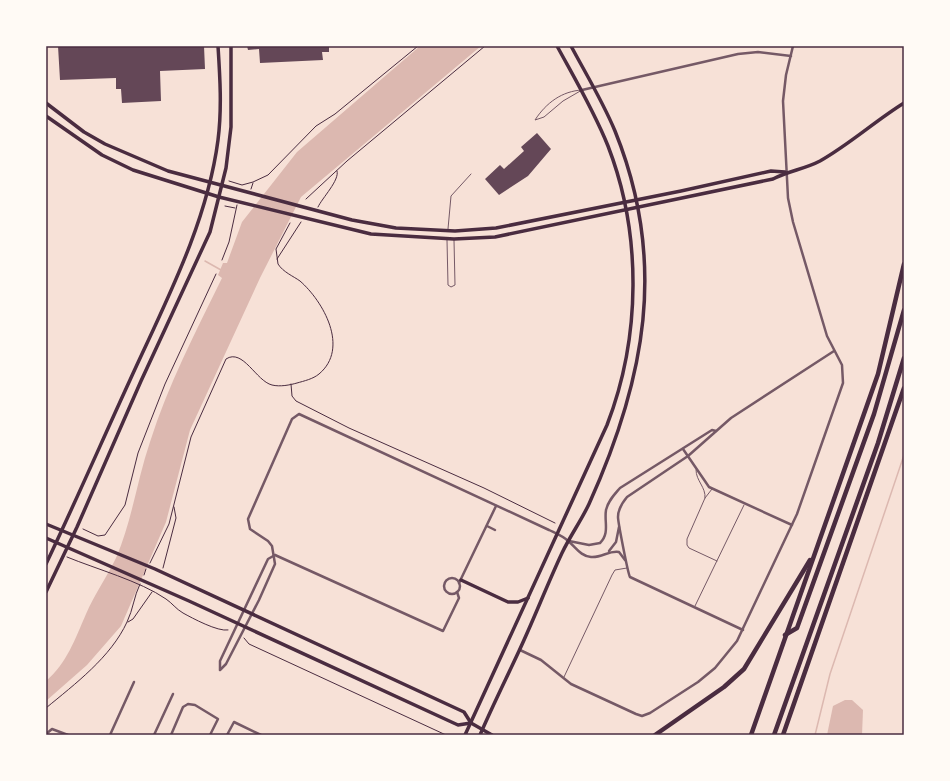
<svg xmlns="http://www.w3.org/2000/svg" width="950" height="781" viewBox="0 0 950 781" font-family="Barlow,sans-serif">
<rect width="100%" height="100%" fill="#f7e1d7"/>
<!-- water -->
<g fill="#dcb8b0">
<path d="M420,46H481L301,197L260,278L190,430L166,522L121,626L87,665L46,701V681C67,663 75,639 86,614C94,595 107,577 116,558C132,521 137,480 150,442C168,385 196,331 222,278L218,275L223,263H227L242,222L297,152Z"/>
<path d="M845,700H852L863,710L862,735H827L833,706Z"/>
</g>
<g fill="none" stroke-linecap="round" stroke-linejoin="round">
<!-- stream -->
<g stroke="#dcb8b0" stroke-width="1.5">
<path d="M205,261L221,270"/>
<path d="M815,735L830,674L904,455"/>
</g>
</g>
<!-- building -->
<g fill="#644757">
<path d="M58,46H204L205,69L160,71L161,101L122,103L121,89H116V78L60,80Z"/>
<path d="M247,46H329V52H322L323,60L260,63L259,49L248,50Z"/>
<path d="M537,133L551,149L528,176L499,195L485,179L500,165L504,169L524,151L521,147Z"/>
</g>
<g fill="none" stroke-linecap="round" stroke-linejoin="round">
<!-- path -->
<g stroke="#4a2c40" stroke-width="1">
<path d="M229,181L242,185L253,182L268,175L316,126L335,114L418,46"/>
<path d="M251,189L253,183"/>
<path d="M306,199L347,161L485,46"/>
<path d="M225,206L235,208"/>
<path d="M318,207C322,198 340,180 337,171"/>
<path d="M277,259L301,222"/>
<path d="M222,260L229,242L237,205"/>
<path d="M291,384L292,396L296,401L349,428L484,488L555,523"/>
<path d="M83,529L98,536L105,535L125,505L138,453L165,384L216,274"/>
<path d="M67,557C96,569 140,581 166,599C172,603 176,609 183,613C192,618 218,632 228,630"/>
<path d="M150,563L169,524L191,437L226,359C243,348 256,381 272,385C280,387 290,385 297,383C304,381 313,379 319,374C350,348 323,301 300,281C293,276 283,272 278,264L276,249L290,223"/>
<path d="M163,568L176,518L174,507"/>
<path d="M144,575L146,569"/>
<path d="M128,622L133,619L152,592"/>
<path d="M244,638L249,644L446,735H453"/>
<path d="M46,708C75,684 111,657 127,622C133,610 134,596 140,584"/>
</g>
<!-- service -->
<g stroke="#755966" stroke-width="1">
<path d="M582,90L563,101L544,117L535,120C546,103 562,91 582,90Z"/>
<path d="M448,229L451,196L471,174"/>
<path d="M447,240L448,285L451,287L455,285L454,240"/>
<path d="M696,470C696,481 706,487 705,498"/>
<path d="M712,489L705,498L687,539V545L689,548L717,561"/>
<path d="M695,606L744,505"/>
<path d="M564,677L612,575L615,570L627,568"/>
</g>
<!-- minor -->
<g stroke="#755966" stroke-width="2.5">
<path d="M582,90L738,54L758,52L791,56"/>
<path d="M683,449L709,487L792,525"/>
<path d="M487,526L495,530"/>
<path d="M569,541L589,545L600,543C610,533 604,522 606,510C608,501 614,495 620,488L712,430L716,431"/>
<path d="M609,551L616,542L619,527"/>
<path d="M275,555L443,631L459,598L457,592"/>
<circle cx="452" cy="586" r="8"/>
<path d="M459,583L496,506"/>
<path d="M743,630L630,577C628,574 618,522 618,517C618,509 622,503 627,497L688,456L731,418L834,351"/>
<path d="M520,650L541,660L571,684L636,714L642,716L650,713L698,682L715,668L737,641L797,514L843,383L842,365L827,336L793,222L788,198L783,101L786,75L793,46"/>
<path d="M220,669V661L268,559L275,555"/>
<path d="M220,670L226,664L259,600L275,564L272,546L268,541L250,529L248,519L292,419L299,414L549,530C555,533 563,536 568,541C576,547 580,556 591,557C602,558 609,550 619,552L625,560"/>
<path d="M46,734L52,729L68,735"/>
<path d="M110,735L134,682"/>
<path d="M154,735L173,694"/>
<path d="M171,735L183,707L188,704L195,705L218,719L210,735"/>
<path d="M227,735L234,722L261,735"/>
</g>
<!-- secondary -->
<g stroke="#4a2c40" stroke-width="3.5">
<path d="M46,103L84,132L105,144L168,171L352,220L396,228L455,231L496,228L681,191L771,171L785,172"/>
<path d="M46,116L102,155L133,170L219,197L371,234L454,239L495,237L773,179C788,171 805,169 820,161C850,144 875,121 904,103"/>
<path d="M46,524L155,569L464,712L471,723L492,735"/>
<path d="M46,538L189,601L458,725L471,723"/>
<path d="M46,564C75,503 102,441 130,380C165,303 207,224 218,140C222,109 220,77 218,46"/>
<path d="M461,580L508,602H518L528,598"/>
<path d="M46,592L77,527L141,381L210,232L226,168L231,127V46"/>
<path d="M465,735L607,425C641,337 642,234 608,146C594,111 575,79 557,46"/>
<path d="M480,735C492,707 506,679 519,651C534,619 547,585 562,553C570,536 581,521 589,504C645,380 668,262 615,131C603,102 586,74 571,46"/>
</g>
<!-- motorway -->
<g stroke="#4a2c40" stroke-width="4.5">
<path d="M785,635L797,628L874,414L904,310"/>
<path d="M655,735L724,687L744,669L810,560"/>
<path d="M751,735L878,374L904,264"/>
<path d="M774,735L878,443L904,358"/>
<path d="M783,735L904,388"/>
</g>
</g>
<!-- border -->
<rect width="950" height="781" fill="none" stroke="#fffaf5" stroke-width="94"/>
<rect x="47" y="47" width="856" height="687" fill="none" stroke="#4a2c40" stroke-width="1.5"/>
</svg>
